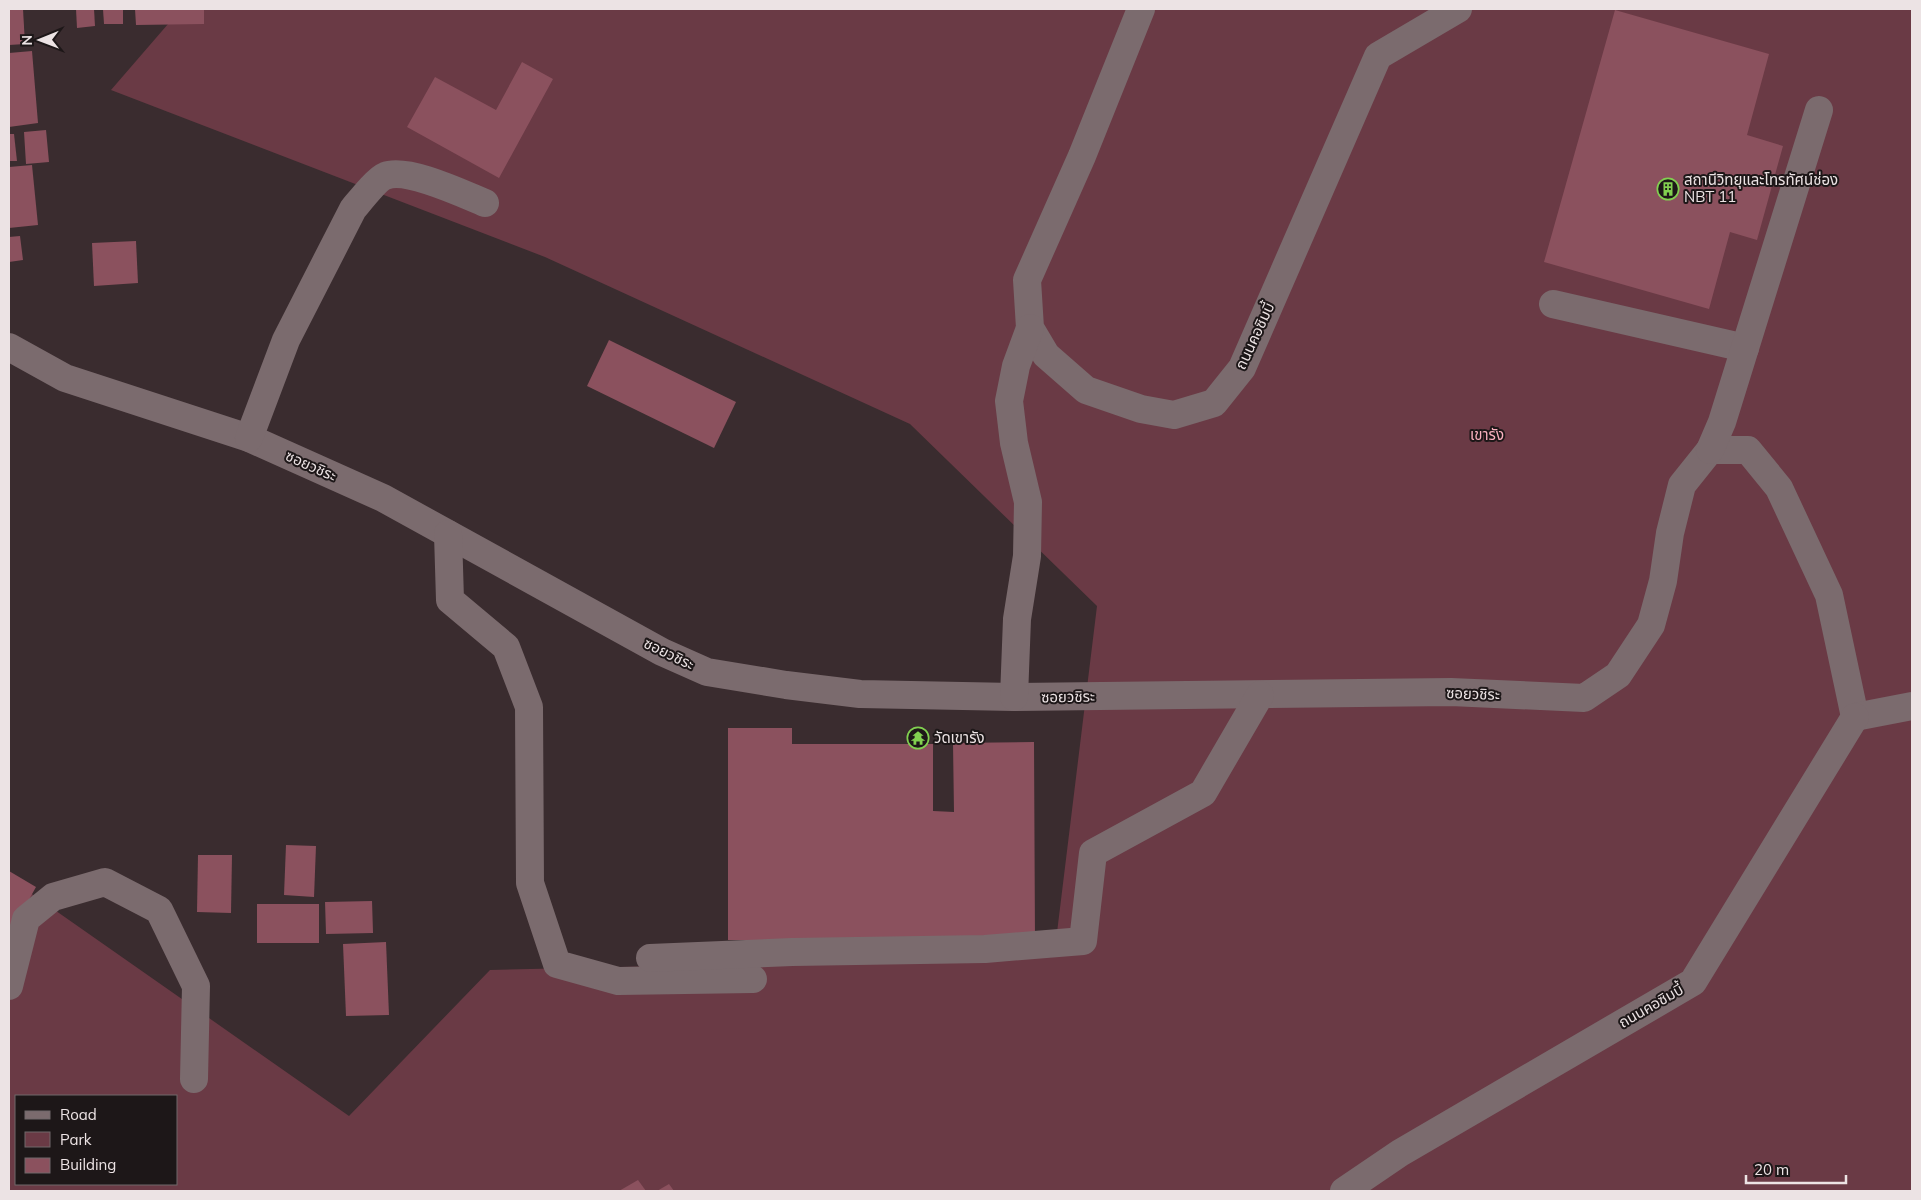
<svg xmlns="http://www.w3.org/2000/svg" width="1921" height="1200" viewBox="0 0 1921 1200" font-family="Mulish,'Noto Sans Thai',sans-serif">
<rect width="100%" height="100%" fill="#3a2c2f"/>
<!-- green -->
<path fill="#6a3a45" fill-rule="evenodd" d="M181,9H1912V1191H9V878L349,1116L490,970L1054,957L1097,606L910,424L545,257L111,90ZM16,1096H176V1184H16Z"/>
<!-- building -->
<g fill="#8b515e">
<path d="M9,9H23L25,44L9,45Z"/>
<path d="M76,9H94L95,26L77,28Z"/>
<path d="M103,9H123V24H104Z"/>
<path d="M135,9H204V24L136,25Z"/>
<path d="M1615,10L1769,54L1747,135L1783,146L1757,240L1730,232L1709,309L1544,262Z"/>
<path d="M32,51L38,123L9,127V53Z"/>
<path d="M522,62L553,79L499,178L407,127L435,77L496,110Z"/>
<path d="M46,130L49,162L26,164L24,132Z"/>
<path d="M9,134H14L17,161H9Z"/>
<path d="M32,165L38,225L9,228V167Z"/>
<path d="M20,236L23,260L9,262V237Z"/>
<path d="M136,241L138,283L94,286L92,243Z"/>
<path d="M609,340L736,402L714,448L587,386Z"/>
<path d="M728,728H792V744H933V811L954,812L953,743L1034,742L1035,939L728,940Z"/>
<path d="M286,845L316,846L314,897L284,895Z"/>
<path d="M198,855H232L231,913L197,912Z"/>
<path d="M9,871L36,887L17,921L15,919L9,930Z"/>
<path d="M372,901L373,933L326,934L325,902Z"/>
<rect x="257" y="904" width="62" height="39"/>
<path d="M386,942L389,1015L346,1016L343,944Z"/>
<path d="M638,1180L646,1191H619Z"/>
<path d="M669,1184L674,1191H657Z"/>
</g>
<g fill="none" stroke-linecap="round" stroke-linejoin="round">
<!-- minor -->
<g stroke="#7b6b6e" stroke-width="28">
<path d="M1141,9L1082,156L1027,280L1030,328L1046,355L1086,390L1141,409L1174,415L1214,403L1242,368L1378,56L1458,9"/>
<path d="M1553,304L1745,348"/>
<path d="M9,347L65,378L249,438L383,498L662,652L707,672L786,685L860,694L1014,697L1451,692L1584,698L1618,675L1651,625L1663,581L1670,533L1682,485L1710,450H1748L1779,488L1829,595L1855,717"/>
<path d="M249,438L286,340L353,209C359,202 377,179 385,176C407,167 463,194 485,203"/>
<path d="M1710,450L1722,422L1819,110"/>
<path d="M448,534L450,600L506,647L529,707L530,883L557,964L618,981L753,979"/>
<path d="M1014,697L1017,619L1027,556L1028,502L1014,443L1009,401L1016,366L1030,328"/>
<path d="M1855,717L1912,706"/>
<path d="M650,958L792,952L985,949L1083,941L1093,853L1203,793L1260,695"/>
<path d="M9,986L26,919L53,897L105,882L159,910L196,986L194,1079"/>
<path d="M1344,1191L1400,1153L1693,982L1855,717"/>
</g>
</g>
<!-- icons -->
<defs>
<g id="building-ring" transform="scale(1.125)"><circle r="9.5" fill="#1d1718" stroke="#81d050" stroke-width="1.5"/><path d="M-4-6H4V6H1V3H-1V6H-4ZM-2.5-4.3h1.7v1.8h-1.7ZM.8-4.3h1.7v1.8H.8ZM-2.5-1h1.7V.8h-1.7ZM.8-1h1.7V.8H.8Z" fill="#81d050"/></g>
<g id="temple-ring" transform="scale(1.125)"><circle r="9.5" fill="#1d1718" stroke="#81d050" stroke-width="1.5"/><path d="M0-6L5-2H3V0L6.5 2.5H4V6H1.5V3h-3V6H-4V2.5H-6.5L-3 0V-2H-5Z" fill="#81d050"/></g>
</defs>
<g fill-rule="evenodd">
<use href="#building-ring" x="1668" y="189"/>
<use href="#temple-ring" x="918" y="738"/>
</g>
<g text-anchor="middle" stroke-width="4" stroke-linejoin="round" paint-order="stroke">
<!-- poi labels -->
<g font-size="15" fill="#ece3e4" stroke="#1d1718" text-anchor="start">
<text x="1684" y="185">สถานีวิทยุและโทรทัศน์ช่อง<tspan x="1684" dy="17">NBT 11</tspan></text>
<text x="934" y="743">วัดเขารัง</text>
</g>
<!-- street labels -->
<g font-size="15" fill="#ece3e4" stroke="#1d1718">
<text transform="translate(1255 336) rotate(-65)" y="5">ถนนคอซิมบี้</text>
<text transform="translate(311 466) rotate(24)" y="5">ซอยวชิระ</text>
<text transform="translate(669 654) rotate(26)" y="5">ซอยวชิระ</text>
<text transform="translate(1473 694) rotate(2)" y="5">ซอยวชิระ</text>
<text transform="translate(1068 697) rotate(-1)" y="5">ซอยวชิระ</text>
<text transform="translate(1651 1006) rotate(-30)" y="5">ถนนคอซิมบี้</text>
</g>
<!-- park labels -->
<g font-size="15" fill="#fab1bf" stroke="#1d1718">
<text x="1487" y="440">เขารัง</text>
</g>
</g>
<!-- border -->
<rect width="1921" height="1200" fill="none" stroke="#ece3e4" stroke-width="20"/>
<!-- legend -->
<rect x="15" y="1095" width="162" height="90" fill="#1d1718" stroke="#70696a"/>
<rect x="25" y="1111" width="25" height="8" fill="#7b6b6e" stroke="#70696a"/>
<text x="60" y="1120" font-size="15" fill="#ece3e4">Road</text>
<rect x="25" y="1132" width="25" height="15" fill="#6a3a45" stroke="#70696a"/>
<text x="60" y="1145" font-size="15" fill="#ece3e4">Park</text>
<rect x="25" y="1158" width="25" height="15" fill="#8b515e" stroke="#70696a"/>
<text x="60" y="1170" font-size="15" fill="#ece3e4">Building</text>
<!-- north arrow -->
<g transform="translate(40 40) rotate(269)" stroke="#1d1718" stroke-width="4" paint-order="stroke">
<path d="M0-4L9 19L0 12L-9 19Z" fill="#ece3e4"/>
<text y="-8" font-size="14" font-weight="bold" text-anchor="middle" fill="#ece3e4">N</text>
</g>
<!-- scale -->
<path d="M1746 1175v8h100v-8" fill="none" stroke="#ece3e4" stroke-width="2.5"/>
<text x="1754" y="1175" font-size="15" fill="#ece3e4" stroke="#1d1718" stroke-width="4" paint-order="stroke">20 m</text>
</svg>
